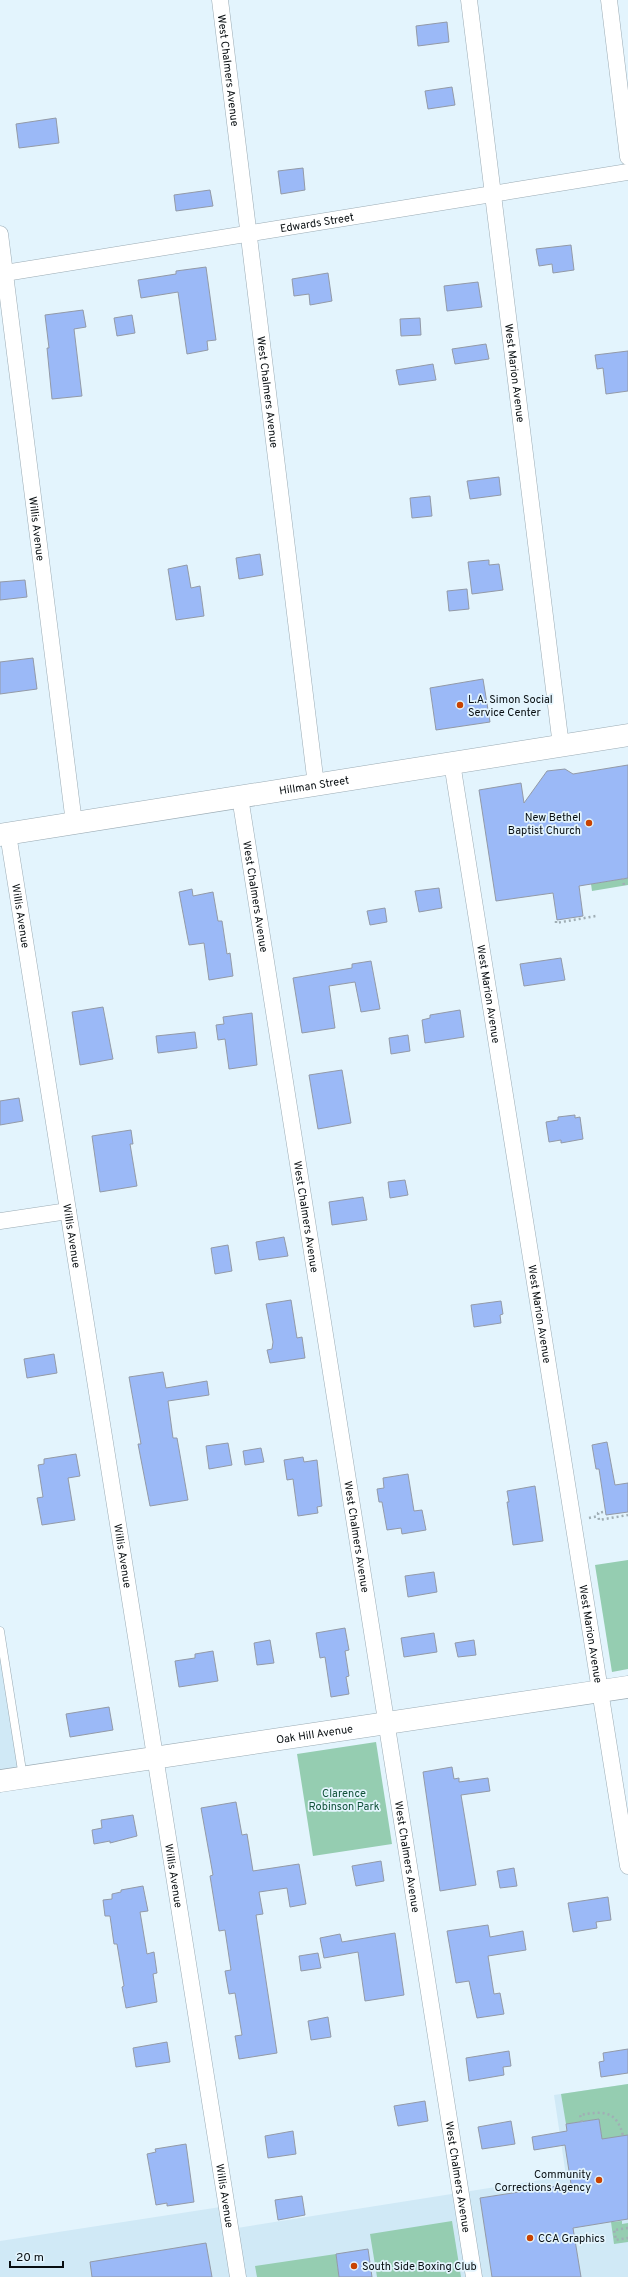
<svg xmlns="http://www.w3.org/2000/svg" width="628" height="2277" viewBox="0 0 628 2277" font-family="Overpass,sans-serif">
<rect width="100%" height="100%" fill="#e3f4fd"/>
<!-- built -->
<g fill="#d0e9f6">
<path d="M0,1651L23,1778L0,1781Z"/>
<path d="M628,2084V2277H0V2241L227,2206L231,2229L566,2176L554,2095Z"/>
</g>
<!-- green -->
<g fill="#95cdb1">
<path d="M628,878V885L592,891L591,884Z"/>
<path d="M628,1560V1669L612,1672L595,1565Z"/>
<path d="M376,1742L392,1844L313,1856L297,1754Z"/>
<path d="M628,2084V2135L605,2159L599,2119L566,2124L561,2094Z"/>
<path d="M452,2221L461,2277H377L370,2234Z"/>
<path d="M622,2221V2224L628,2223V2242L614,2244L611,2222Z"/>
<path d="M336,2254L339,2277H257L255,2266Z"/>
</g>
<!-- building -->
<g fill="#9bb9f7" stroke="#939aa7">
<path d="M447,22L449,42L418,46L416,26Z"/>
<path d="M452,87L455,105L428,109L425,91Z"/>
<path d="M56,118L59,143L19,148L16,124Z"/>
<path d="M303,168L305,190L281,194L278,171Z"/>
<path d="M210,190L213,206L176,211L174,195Z"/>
<path d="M571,245L574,270L553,273L552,264L539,266L536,249Z"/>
<path d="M206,267L216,340L207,341L208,350L187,354L178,292L141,298L138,280L176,274V271Z"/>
<path d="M328,273L332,301L310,305L309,294L294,296L292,279Z"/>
<path d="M478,282L482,307L447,311L444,286Z"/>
<path d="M83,310L86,327L74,329L82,396L52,399L47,348H49L45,315Z"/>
<path d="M132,315L135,333L117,336L114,318Z"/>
<path d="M420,318L421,335L401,336L400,319Z"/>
<path d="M486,344L489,359L455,364L452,349Z"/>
<path d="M628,351V391L606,394L603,368L597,369L595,355Z"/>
<path d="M433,364L436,380L399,385L396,370Z"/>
<path d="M499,477L501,495L470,499L467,481Z"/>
<path d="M430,496L432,516L412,518L410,498Z"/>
<path d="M260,554L263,575L239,579L236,558Z"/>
<path d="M489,560V565L499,564L503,590L472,594L468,562Z"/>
<path d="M187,565L191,588L200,586L204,616L176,620L168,569Z"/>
<path d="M25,580L27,597L0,600V582Z"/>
<path d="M467,589L469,609L449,611L447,591Z"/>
<path d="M33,658L37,689L0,694V662Z"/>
<path d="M483,679L490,722L436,730L430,688Z"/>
<path d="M628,765V878L579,886L583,916L557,920L553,893L496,901L479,790L521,783L524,803L547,771L565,769L573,774Z"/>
<path d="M439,888L442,908L419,912L415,891Z"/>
<path d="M192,889L193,896L213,892L218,921H222L227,954L230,953L233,976L209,980L204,943L189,945L179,892Z"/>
<path d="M385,908L387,922L370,925L367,911Z"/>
<path d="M561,958L565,980L524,986L520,964Z"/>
<path d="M371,961L380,1009L361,1012L355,982L329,986L335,1028L302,1033L293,978L352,968V964Z"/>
<path d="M103,1007L113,1059L80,1065L72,1012Z"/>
<path d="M460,1010L464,1037L425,1043L422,1020L430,1018V1015Z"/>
<path d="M252,1013L257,1065L229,1069L225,1039L218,1040L216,1025L224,1024L223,1017Z"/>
<path d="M195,1032L197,1048L158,1053L156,1036Z"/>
<path d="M408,1035L410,1051L391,1054L389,1038Z"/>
<path d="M342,1070L351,1123L318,1129L309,1075Z"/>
<path d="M19,1098L23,1121L0,1125V1101Z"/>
<path d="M575,1115V1118L580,1117L583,1139L561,1143V1140L549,1142L546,1122L558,1120V1117Z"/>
<path d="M131,1130L133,1144H130L137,1186L100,1192L92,1136Z"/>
<path d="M405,1180L408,1195L390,1198L388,1182Z"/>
<path d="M363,1197L367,1220L332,1225L329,1202Z"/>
<path d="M284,1237L288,1256L259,1260L256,1242Z"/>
<path d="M228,1245L232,1271L215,1274L211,1248Z"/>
<path d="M291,1300L297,1338L302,1337L305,1358L270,1363L267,1350L272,1349L273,1342L266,1304Z"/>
<path d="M501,1301L503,1314L500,1315L501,1323L474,1327L471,1305Z"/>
<path d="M54,1354L57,1373L27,1378L24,1359Z"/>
<path d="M163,1372L166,1388L207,1381L209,1395L168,1401L173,1438H177L188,1500L150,1506L138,1444H141L129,1377Z"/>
<path d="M607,1442L615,1485L628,1483V1512L606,1515L599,1469H596L592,1445Z"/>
<path d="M228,1443L232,1465L209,1469L206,1446Z"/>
<path d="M261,1448L264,1462L245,1465L243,1451Z"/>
<path d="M76,1454L80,1476L68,1478L75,1520L42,1525L37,1498L43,1497L38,1465L44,1464V1459Z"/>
<path d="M303,1457L304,1462L317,1460L322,1506L317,1507L318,1513L298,1516L293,1479L287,1480L284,1460Z"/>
<path d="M408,1474L414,1511L422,1510L426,1530L402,1534L401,1528L387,1530L382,1502H379L377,1489L384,1488L383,1478Z"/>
<path d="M535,1486L543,1541L513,1545L507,1502H509L507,1491Z"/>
<path d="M434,1572L437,1592L408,1597L405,1576Z"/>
<path d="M345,1628L349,1650L345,1651L349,1676L346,1677L349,1694L331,1697L325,1657L320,1658L316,1633Z"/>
<path d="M434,1633L437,1652L404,1657L401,1638Z"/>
<path d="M270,1640L274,1663L257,1665L254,1643Z"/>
<path d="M474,1640L476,1655L458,1657L455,1643Z"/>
<path d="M213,1651L218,1681L179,1687L175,1661L195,1658V1654Z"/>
<path d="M109,1707L113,1730L70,1737L66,1714Z"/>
<path d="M452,1767L454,1779L459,1778V1782L488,1778L490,1791L461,1795L476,1885L440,1891L423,1772Z"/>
<path d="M236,1802L242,1835L247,1834L253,1871L299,1864L306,1904L290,1907L287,1888L259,1892L263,1914L256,1915L277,2053L239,2059L235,2036L242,2035L235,1993L229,1994L225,1971L231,1970L225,1930L219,1931L210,1876L213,1875L201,1808Z"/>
<path d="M133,1815L137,1836L110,1843V1841L94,1844L92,1830L102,1828L101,1820Z"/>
<path d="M381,1861L384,1881L356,1886L352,1866Z"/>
<path d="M514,1868L517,1886L500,1888L497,1871Z"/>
<path d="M143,1886L148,1911L140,1912L147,1954L154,1952L157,1973L153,1974L157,2002L126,2008L122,1987L124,1986L117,1944H114L110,1916H105L103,1900L112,1899V1894L121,1892V1890Z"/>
<path d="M608,1897L611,1920L596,1922L597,1928L573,1932L568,1903Z"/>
<path d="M488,1925L490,1937L523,1931L526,1950L488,1956L494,1994L500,1993L504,2014L477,2018L469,1981L456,1983L447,1931Z"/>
<path d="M395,1933L404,1995L365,2001L358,1952L324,1958L320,1938L340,1934L342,1942Z"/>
<path d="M318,1953L321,1968L301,1971L299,1956Z"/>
<path d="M328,2017L331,2037L311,2040L308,2021Z"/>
<path d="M167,2042L170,2062L136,2067L133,2048Z"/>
<path d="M628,2049V2073L601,2077L599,2062L604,2061L603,2053Z"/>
<path d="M509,2051L511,2066L503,2067L504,2075L469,2081L466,2058Z"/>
<path d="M425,2101L428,2121L398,2126L394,2106Z"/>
<path d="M599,2119L602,2139L628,2135V2219L573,2228L581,2277H492L480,2198L571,2184L565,2145L534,2150L532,2137L567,2131L566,2124Z"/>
<path d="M511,2121L515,2144L482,2149L478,2127Z"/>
<path d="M293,2131L296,2154L268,2158L265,2136Z"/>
<path d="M186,2144L194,2202L167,2206V2203L156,2205L147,2154L156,2152L155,2149Z"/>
<path d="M302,2196L305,2215L278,2220L275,2200Z"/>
<path d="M206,2243L212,2277H92L90,2262Z"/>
<path d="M368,2249L372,2277H339L336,2254Z"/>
</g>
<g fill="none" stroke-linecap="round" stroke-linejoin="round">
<!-- lane casing -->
<g stroke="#9babb4" stroke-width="9">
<path id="lane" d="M0,1631L23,1777"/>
</g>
<!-- street casing -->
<g stroke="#9babb4" stroke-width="17">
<g id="street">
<path id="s1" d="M220,0L316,785"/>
<path id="s2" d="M469,0L561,746"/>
<path d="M609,0L628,157"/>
<path id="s3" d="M0,234L74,823"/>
<path id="s4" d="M5,273L628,172"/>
<path id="s5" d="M452,763L628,1866"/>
<path id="s6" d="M240,797L474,2277"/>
<path id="s7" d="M8,834L238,2277"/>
<path d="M0,1221L68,1211"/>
</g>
</g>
<!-- secondary casing -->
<g stroke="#9babb4" stroke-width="23">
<g id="secondary">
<path id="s8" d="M0,835L628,735"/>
<path id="s9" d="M0,1781L628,1687"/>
</g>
</g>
<!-- path -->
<g stroke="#a0aeb5" stroke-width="2.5" stroke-dasharray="2 3" stroke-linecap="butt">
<path d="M623,878L624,886"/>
<path d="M556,921V923L596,916"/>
<path d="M603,1512L598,1513L599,1520L628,1515"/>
<path d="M589,1518L598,1516"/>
<path d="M582,2122L580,2115C603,2111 617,2110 623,2136"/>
<path d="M628,2228L614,2230L616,2240L628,2238"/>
</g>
<!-- lane -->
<use href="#lane" stroke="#fff" stroke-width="8"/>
<!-- street -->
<use href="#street" stroke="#fff" stroke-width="16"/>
<!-- secondary -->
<use href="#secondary" stroke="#fff" stroke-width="22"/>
</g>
<!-- markers -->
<g fill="#c94301" stroke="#e3f4fd" stroke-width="1.5">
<circle cx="460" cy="705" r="4"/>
<circle cx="589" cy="823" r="4"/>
<circle cx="599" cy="2180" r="4"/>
<circle cx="530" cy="2238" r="4"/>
<circle cx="354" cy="2266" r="4"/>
</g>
<g text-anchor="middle" stroke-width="3.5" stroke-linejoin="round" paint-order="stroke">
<!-- street labels -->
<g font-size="11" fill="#080e11" stroke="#e3f4fd">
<text dy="4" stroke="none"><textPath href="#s1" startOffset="71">West Chalmers Avenue</textPath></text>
<text dy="4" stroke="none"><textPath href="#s4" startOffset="316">Edwards Street</textPath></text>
<text dy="4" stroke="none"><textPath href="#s2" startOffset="376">West Marion Avenue</textPath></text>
<text dy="4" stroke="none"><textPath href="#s1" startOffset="395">West Chalmers Avenue</textPath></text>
<text dy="4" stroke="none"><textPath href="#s3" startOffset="297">Willis Avenue</textPath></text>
<text dy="4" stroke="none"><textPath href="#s8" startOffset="318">Hillman Street</textPath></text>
<text dy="4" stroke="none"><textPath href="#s6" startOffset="101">West Chalmers Avenue</textPath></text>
<text dy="4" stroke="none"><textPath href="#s7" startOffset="83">Willis Avenue</textPath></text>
<text dy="4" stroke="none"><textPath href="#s5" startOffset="234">West Marion Avenue</textPath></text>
<text dy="4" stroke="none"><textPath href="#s6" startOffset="425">West Chalmers Avenue</textPath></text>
<text dy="4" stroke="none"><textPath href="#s7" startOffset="407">Willis Avenue</textPath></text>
<text dy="4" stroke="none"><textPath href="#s5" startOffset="558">West Marion Avenue</textPath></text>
<text dy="4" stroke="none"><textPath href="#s6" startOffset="749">West Chalmers Avenue</textPath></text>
<text dy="4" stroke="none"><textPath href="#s7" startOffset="731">Willis Avenue</textPath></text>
<text dy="4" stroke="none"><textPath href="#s5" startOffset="882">West Marion Avenue</textPath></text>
<text dy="4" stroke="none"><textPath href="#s9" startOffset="318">Oak Hill Avenue</textPath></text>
<text dy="4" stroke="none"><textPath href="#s6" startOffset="1073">West Chalmers Avenue</textPath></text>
<text dy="4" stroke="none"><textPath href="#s7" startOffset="1055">Willis Avenue</textPath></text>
<text dy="4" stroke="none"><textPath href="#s6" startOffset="1397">West Chalmers Avenue</textPath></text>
<text dy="4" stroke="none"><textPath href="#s7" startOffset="1379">Willis Avenue</textPath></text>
</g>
<!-- poi labels -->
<g font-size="11" fill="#080e11" stroke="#e3f4fd" text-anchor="start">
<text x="468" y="703">L.A. Simon Social<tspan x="468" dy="13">Service Center</tspan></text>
<text x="581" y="821" text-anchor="end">New Bethel<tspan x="581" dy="13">Baptist Church</tspan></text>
<text x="591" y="2178" text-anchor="end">Community<tspan x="591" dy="13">Corrections Agency</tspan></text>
<text x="538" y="2242">CCA Graphics</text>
<text x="362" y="2270">South Side Boxing Club</text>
</g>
<!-- park labels -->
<g font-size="11" fill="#13523a" stroke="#e3f4fd">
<text x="344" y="1797">Clarence<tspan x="344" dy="13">Robinson Park</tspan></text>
</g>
</g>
<!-- scale -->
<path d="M10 2261v6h53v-6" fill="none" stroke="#080e11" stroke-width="2"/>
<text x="16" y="2261" font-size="12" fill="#080e11" stroke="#e3f4fd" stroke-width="3" paint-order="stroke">20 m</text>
</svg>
